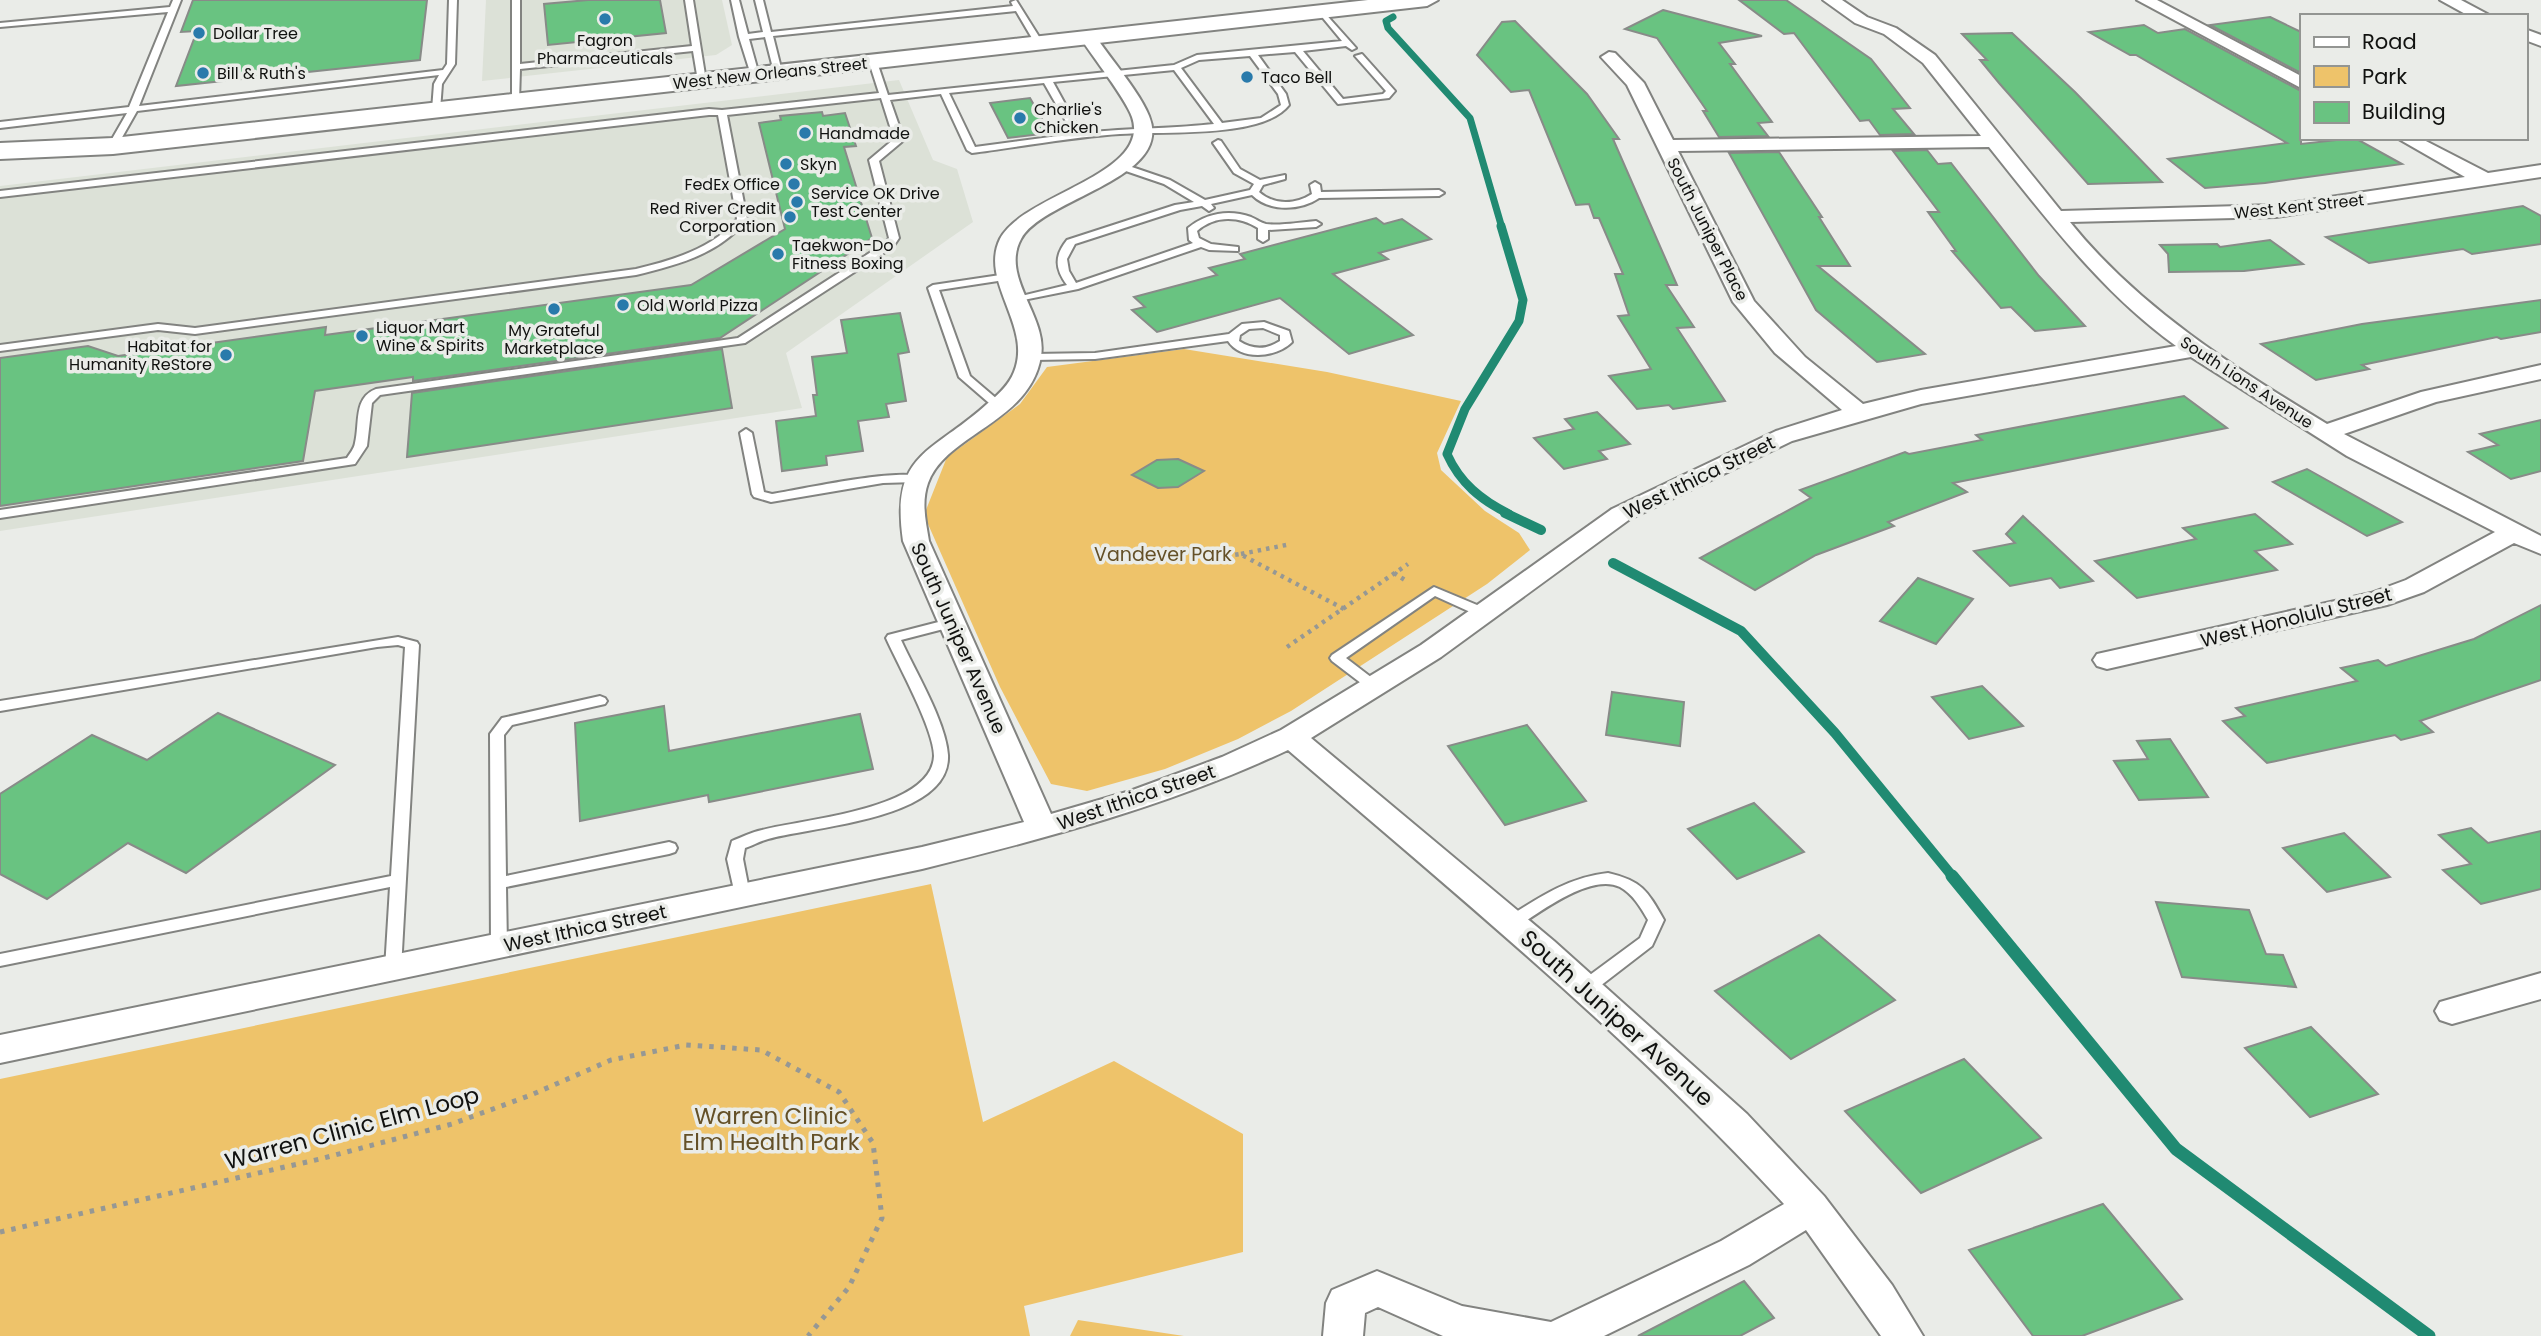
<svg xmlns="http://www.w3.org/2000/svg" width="2541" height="1336" viewBox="0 0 2541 1336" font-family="Poppins,sans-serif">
<rect width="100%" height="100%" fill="#eaece8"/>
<!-- built -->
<g fill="#dce1d7">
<path d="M486,0H722L732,45L716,55L482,81Z"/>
<path d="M899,80L933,160L957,169L973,222L786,353L802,408L0,531V186Z"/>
</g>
<!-- green -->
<g fill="#eec36a">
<path d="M1184,349L1327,372L1461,401L1437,453L1441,470L1485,511L1519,533L1530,550L1487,584L1291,711L1238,739L1165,769L1087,791L1051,784L1000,687L924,515L947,457L1020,404L1047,367Z"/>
<path d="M931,884L983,1122L1114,1061L1243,1134V1252L1024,1306L1030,1336H0V1079Z"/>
<path d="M1078,1320L1184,1336H1070Z"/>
</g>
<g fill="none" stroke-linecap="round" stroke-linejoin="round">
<!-- stream-far3 -->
<path stroke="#208a72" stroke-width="7" d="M1393,17L1386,21L1388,28L1470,118L1502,228"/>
<!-- stream-far2 -->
<path stroke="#208a72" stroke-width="9" d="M1501,226L1523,300L1519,321L1465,409L1447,454C1460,483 1481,500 1509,514"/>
<!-- stream-far1 -->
<g stroke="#208a72" stroke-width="10">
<path d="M1505,513L1541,530"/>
<path d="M1613,563L1741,631L1835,733L1953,877"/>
</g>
<!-- stream -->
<path stroke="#208a72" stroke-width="13" d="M1952,876L2176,1149L2429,1336"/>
</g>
<!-- building -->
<g fill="#69c381" stroke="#888b88" stroke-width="2">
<path d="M193,0H427L420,60L176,86L197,31L181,32Z"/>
<path d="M588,0H660L666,33L548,45L544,4Z"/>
<path d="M1739,0H1786L1871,59L1910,108L1893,109L1914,134L1880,135L1869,120L1860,121L1794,33L1784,34Z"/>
<path d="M1663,10L1762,36L1719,43L1735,64H1730L1772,122L1758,123L1768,136L1719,137L1703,111H1707L1657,38L1625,29Z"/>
<path d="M2270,17L2301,32V73L2210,25Z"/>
<path d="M1515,21L1587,94L1619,139H1613L1677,285H1666L1694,327L1677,328L1725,401L1673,409L1669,405L1637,409L1609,376L1651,369L1618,316L1629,315L1615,274H1623L1599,218H1594L1589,204L1576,205L1529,90L1511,92L1477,55L1502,22Z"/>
<path d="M2144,25L2158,33L2185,29L2301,91V144L2355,138L2402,164L2265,183L2205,188L2168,159L2287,143L2136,55H2130L2089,32Z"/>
<path d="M2012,33L2075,92L2162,182L2088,184L1999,83L1980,60H1987L1962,34Z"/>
<path d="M1030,98L1050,133L1008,138L990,103Z"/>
<path d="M822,112L823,116L845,113L856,146L844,147L872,238L720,338L413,381V377L315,391L303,461L0,506V358L88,346L118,356L326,327L325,335L691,285L785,229L759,123L781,120L780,116Z"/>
<path d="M1927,150L1938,164L1951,163L2039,276L2085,326L2035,331L2011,307L2001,308L1952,251H1956L1928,212H1939L1893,151Z"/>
<path d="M1779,152L1822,217H1819L1850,266H1818L1925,354L1877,362L1816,310L1729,153Z"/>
<path d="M2523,206L2541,216V244L2472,254L2463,249L2369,263L2326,237Z"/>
<path d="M1376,218L1384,224L1402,219L1431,239L1379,253L1388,259L1333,274L1413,335L1349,354L1280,298L1157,332L1132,310L1145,307L1134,297L1217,275L1209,268L1245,259L1240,254Z"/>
<path d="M2270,240L2303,264L2244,271L2169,272L2168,254L2160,245L2217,244L2220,247Z"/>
<path d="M2541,300V332L2501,339L2497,337L2362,365L2369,369L2316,380L2261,344L2362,324Z"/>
<path d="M900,313L909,352L898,354L906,401L886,404L889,417L858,421L863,451L826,456L827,465L782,471L776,421L816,416L813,395H817L812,357L847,353L841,320Z"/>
<path d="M722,349L732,408L407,457L412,393Z"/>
<path d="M2184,396L2227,428L1953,483L1967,492L1888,522L1894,526L1816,555L1755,590L1700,558L1811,498L1800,490L1905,452L1909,454L1982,440L1976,435Z"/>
<path d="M1597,412L1630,444L1599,451L1607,459L1564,469L1534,438L1574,429L1565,419Z"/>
<path d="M2541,420V471L2511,479L2468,452L2498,445L2480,434Z"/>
<path d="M1178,459L1204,471L1178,487L1158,488L1132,475L1157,460Z"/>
<path d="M2307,469L2402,522L2367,536L2273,482Z"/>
<path d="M2255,514L2292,544L2255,551L2277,570L2137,598L2095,561L2196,539L2183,528Z"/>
<path d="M2023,516L2083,572L2093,581L2060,588L2051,578L2010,586L1974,551L2015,543L2006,534Z"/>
<path d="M1918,578L1973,599L1936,644L1880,621Z"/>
<path d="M2541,605V680L2420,721L2433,732L2401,740L2395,735L2267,763L2223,721L2245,716L2236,708L2357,681L2341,668L2378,660L2386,666L2474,639Z"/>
<path d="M1982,686L2023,726L1969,739L1932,697Z"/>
<path d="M1612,692L1684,702L1680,746L1606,735Z"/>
<path d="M664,706L669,751L860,714L873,769L709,802L708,795L580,821L575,723Z"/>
<path d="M218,713L335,765L186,873L128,843L47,899L0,874V794L92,735L147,760Z"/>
<path d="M1527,725L1586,801L1505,825L1448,746Z"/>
<path d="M2170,739L2208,797L2139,800L2114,761L2148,759L2137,741Z"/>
<path d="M1754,803L1804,852L1737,879L1688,829Z"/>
<path d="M2471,828L2488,843L2541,831V889L2481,904L2443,870L2471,864L2439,835Z"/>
<path d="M2344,833L2390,877L2327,892L2283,848Z"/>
<path d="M2156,902L2249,910L2266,954L2283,955L2296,987L2182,977Z"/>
<path d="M1819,935L1895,1000L1791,1059L1715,991Z"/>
<path d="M2311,1027L2378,1094L2310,1117L2245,1048Z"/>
<path d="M1964,1059L2041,1138L1921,1193L1845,1111Z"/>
<path d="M2103,1204L2182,1299L2082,1336H2033L1969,1250Z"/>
<path d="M1744,1281L1774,1318L1740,1336H1638Z"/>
</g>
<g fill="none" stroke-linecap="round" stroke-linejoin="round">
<!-- service casing -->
<g stroke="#828380" stroke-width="4">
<g id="service">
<path d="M173,0H181L139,106L443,70L447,64L449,0H457L455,64L442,84L440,110L436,113L432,110L434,84L439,75L137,111L116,148L113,149L108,146L127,113L0,128V122L129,107L168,12L0,27V23L170,7Z"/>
<path d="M512,0H520V64L692,46L685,0H693L706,81L702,84L698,81L693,51L520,69L519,102L512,104Z"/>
<path d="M731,0H739L748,34L763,32L755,0H763L771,32L1013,6L1011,2L1016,0L1043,43L1036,45L1016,11L773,36L782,72L778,75L774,72L765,37L749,39L759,75L755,78L751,75L739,37Z"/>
<path d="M1322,10L1356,48L1352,50L1346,46L1303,51L1343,99L1383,94L1386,91L1355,56L1362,54L1395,91L1389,98L1338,104L1295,52L1258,55L1286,94L1289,105C1263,139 1162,131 1120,134C1072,137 1020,147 972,153L967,150L941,94L890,100L904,140L879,161L899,238L893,247L745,343L380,395L372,403L367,446L355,464L0,518V510L347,458C350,453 354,449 355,443C360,423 353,398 376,389L738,338L885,243L889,238L869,160L894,139L881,98L727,115L747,219C720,254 677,265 636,275L195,334L158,330L0,351V345L158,324L195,328L636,269C673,260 712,249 737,219L718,115H709L0,197V191L709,109L722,110L879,93L869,62L873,59L877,62L888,95L1174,65L1197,55L1342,41L1318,12ZM1250,56L1278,94L1281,105L1261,118L1222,123L1181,68L1199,60ZM1174,70L1214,124C1170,129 1126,128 1081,133L1053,82ZM1044,83L1073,134L975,147L949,93Z"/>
<path d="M1218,140L1221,141L1240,169L1260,180L1285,175V179L1263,185L1259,192C1274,205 1295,205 1312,194L1310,185L1315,182L1320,185L1321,192L1439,190L1444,193L1439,196L1319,198C1300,211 1269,212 1252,195L1211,204L1214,208L1209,211L1202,206L1180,210L1075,244L1067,259L1069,271L1076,283L1193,243L1189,240L1188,228C1206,213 1229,209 1251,217C1256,219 1261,223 1266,224C1279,226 1302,222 1316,221L1321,224L1316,227L1268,230V239L1263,242L1258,239V228C1239,216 1215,215 1197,231L1199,238L1211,244L1238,247V251L1209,250L1201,247L1078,289L1013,302V298L1067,285C1055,269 1054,256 1067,240L1175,205L1194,202L1164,184L1120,169V165H1126L1170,180L1205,200L1250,190L1254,184L1234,173L1213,143Z"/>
<path d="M1007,274L1012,277L1011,279L939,290L970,376L1004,405L1006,407L1000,410L996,409L959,377L928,288L933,285Z"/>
<path d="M1264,322L1289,331L1292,342C1276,358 1241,361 1228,341L1095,359L1033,360L1027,357L1033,354L1095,353L1229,334L1242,324ZM1263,328L1280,335V341C1266,350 1253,350 1239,341L1240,335L1249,329Z"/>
<path d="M746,429L752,433L764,492L772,494C797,490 907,466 922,478L916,482L883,483L771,502L754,497L752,494L740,433Z"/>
<path d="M1434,587L1489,610L1491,613L1489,616H1479L1435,596L1346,658L1380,684L1382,687L1380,690H1370L1332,661L1330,658L1332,655Z"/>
<path d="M954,618L959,619L961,622L959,625L901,640C915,671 946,722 948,755C951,821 809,826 765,840C758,842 752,846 745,848L743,859L750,895L748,899H736L727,859L732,841C742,837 752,832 762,830C802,819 932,810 934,756C934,729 898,665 886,638L888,635Z"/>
<path d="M398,637L417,642L419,645L401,969L399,973L393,975L387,973L385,969L390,887L0,966V954L391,876L405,647L398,645L377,647L0,711V701Z"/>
<path d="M600,696L605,698L607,701L605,704L512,725L504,735L506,876L669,842L675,844L677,848L675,852L669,854L506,887L507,947L505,951L499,953L493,951L491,947L490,734L502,718Z"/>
<path d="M1608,873C1642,881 1647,890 1664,920L1652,946L1591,993L1585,994L1579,993L1577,988L1579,983L1640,938L1648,920C1641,908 1633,894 1620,887C1591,873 1540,912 1517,927L1511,929L1505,927L1503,923L1505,919C1538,898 1569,877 1608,873Z"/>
</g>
</g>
<!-- minor casing -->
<g stroke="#828380" stroke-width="4">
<g id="minor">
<path d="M1823,0H1842L1867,17L1896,28L1935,55L2061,211L2276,205L2465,177L2397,138H2420L2488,173L2541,165V177L2276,217L2070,222C2140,309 2234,367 2327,424L2421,392L2541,365V379L2436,402L2344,434L2541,536V554L2514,543L2424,592L2387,605L2107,669L2097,666L2093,660L2097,654L2371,593L2406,580L2495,532L2347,456L2191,357L1921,404L1792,441L1630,519L1441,657L1311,738L1554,941L1747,1114L1824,1196L1892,1285L1923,1336H1881L1806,1230L1749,1265L1604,1336H1443L1378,1307L1365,1313L1363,1336H1323L1326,1303L1332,1290L1377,1271L1462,1306L1551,1322L1721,1241L1784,1204C1632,1039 1458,896 1288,750C1171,805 1047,838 922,869L0,1063V1035L922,847L1024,822L903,541C890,452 932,454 987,404C998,395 1009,385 1014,372C1033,326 979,282 1000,239C1023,194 1152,175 1132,117C1126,99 1092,56 1080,37L1082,34L1088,32L1096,37C1111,59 1140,93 1149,116C1175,179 1043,198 1021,239C1000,277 1048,317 1041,356C1031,422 945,434 928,483C921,503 926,522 929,541L1051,814L1130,791L1222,757L1281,730L1421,645L1612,509L1776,431L1842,410L1775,353L1733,302L1627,85L1601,57L1609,52L1615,53L1644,83L1673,140L1981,136L1923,63L1884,34L1855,23ZM1989,147C2046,218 2101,292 2176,346L1921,390L1863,404L1805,357L1754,301L1678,151Z"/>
<path d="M2137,0H2157L2301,76V88Z"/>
<path d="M2440,0H2461L2491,16H2469Z"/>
<path d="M2525,29L2541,35V46L2525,40Z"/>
<path d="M2541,973V999L2452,1024L2440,1020L2435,1011L2440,1002Z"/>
</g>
</g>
<!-- secondary casing -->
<g stroke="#828380" stroke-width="4">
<path id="secondary" d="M1368,0H1438L1427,6L113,154L0,159V143L113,138Z"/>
</g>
<!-- path-far1 -->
<g stroke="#969894" stroke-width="4.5" stroke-dasharray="3.5 5" stroke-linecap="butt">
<path d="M1241,554L1291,544"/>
<path d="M1210,559L1240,554L1344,609"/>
<path d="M1394,573L1408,582"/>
<path d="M1287,647L1408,564"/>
</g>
<!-- path -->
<path stroke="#969894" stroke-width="5" stroke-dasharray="4.5 7" stroke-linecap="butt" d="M0,1232L320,1159L452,1124L531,1095L611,1060L686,1045L761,1050L839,1092L873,1143L882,1218L849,1287L808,1336"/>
<!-- service -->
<use href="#service" fill="#fff" fill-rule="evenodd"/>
<!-- minor -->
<use href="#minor" fill="#fff" fill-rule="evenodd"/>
<!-- secondary -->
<use href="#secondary" fill="#fff" fill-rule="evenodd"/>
</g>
<!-- markers -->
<g fill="#297aab" stroke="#eaece8" stroke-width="2.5">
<circle cx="605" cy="19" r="7"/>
<circle cx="199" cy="33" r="7"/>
<circle cx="203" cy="73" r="7"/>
<circle cx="1247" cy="77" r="7"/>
<circle cx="1020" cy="118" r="7"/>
<circle cx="805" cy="133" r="7"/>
<circle cx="786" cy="164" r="7"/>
<circle cx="794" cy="184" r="7"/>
<circle cx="797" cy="202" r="7"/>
<circle cx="790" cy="217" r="7"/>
<circle cx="778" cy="254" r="7"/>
<circle cx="623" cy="305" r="7"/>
<circle cx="554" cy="309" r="7"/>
<circle cx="362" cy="336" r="7"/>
<circle cx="226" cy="355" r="7"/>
</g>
<g text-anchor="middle" stroke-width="7" stroke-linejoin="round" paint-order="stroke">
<!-- far-poi labels -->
<g font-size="16" fill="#111210" stroke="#eaece8" text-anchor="start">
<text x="213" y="39">Dollar Tree</text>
<text x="605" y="46" text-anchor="middle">Fagron<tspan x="605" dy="18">Pharmaceuticals</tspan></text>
<text x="217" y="79">Bill &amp; Ruth's</text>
<text x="1261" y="83">Taco Bell</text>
<text x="1034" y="115">Charlie's<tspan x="1034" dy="18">Chicken</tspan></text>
<text x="819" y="139">Handmade</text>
<text x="800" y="170">Skyn</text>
<text x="780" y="190" text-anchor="end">FedEx Office</text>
<text x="811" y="199">Service OK Drive<tspan x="811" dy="18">Test Center</tspan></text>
<text x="776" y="214" text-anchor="end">Red River Credit<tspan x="776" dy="18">Corporation</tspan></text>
<text x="792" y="251">Taekwon-Do<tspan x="792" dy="18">Fitness Boxing</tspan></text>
<text x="637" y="311">Old World Pizza</text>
<text x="376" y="333">Liquor Mart<tspan x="376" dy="18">Wine &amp; Spirits</tspan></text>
<text x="554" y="336" text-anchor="middle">My Grateful<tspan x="554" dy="18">Marketplace</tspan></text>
<text x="212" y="352" text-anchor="end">Habitat for<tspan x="212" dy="18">Humanity ReStore</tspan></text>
</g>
<!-- far-street labels -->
<g font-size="16" fill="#111210" stroke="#eaece8">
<text transform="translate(770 73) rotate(-6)" y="6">West New Orleans Street</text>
<text transform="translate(2299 206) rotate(-6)" y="6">West Kent Street</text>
<text transform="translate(1708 229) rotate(63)" y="6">South Juniper Place</text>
<text transform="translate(2247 382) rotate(33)" y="6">South Lions Avenue</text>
</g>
<!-- street labels -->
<g font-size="19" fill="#111210" stroke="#eaece8">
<text transform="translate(1699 477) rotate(-26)" y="7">West Ithica Street</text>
<text transform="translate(2296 617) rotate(-14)" y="7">West Honolulu Street</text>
<text transform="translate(959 638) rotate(66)" y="7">South Juniper Avenue</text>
<text transform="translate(1136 797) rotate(-19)" y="7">West Ithica Street</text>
<text transform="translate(585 928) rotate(-12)" y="7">West Ithica Street</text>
</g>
<!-- park labels -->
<g font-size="19" fill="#645027" stroke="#eaece8">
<text x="1163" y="561">Vandever Park</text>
</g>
<!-- near-street labels -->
<g font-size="23" fill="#111210" stroke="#eaece8">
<text transform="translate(1617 1018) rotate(42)" y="8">South Juniper Avenue</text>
<text transform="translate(352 1128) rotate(-15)" y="8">Warren Clinic Elm Loop</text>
</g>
<!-- near-park labels -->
<g font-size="23" fill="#645027" stroke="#eaece8">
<text x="771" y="1124">Warren Clinic<tspan x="771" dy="26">Elm Health Park</tspan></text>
</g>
</g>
<!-- legend -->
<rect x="2300" y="14" width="228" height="126" fill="#eaece8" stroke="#939592" stroke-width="2"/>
<rect x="2314" y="37" width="35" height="10" fill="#ffffff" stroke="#939592" stroke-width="2"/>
<text x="2362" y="49" font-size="21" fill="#111210">Road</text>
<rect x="2314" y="66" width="35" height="21" fill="#eec36a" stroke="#939592" stroke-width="2"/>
<text x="2362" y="84" font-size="21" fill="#111210">Park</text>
<rect x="2314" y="102" width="35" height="21" fill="#69c381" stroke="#939592" stroke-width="2"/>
<text x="2362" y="119" font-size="21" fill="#111210">Building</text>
</svg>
